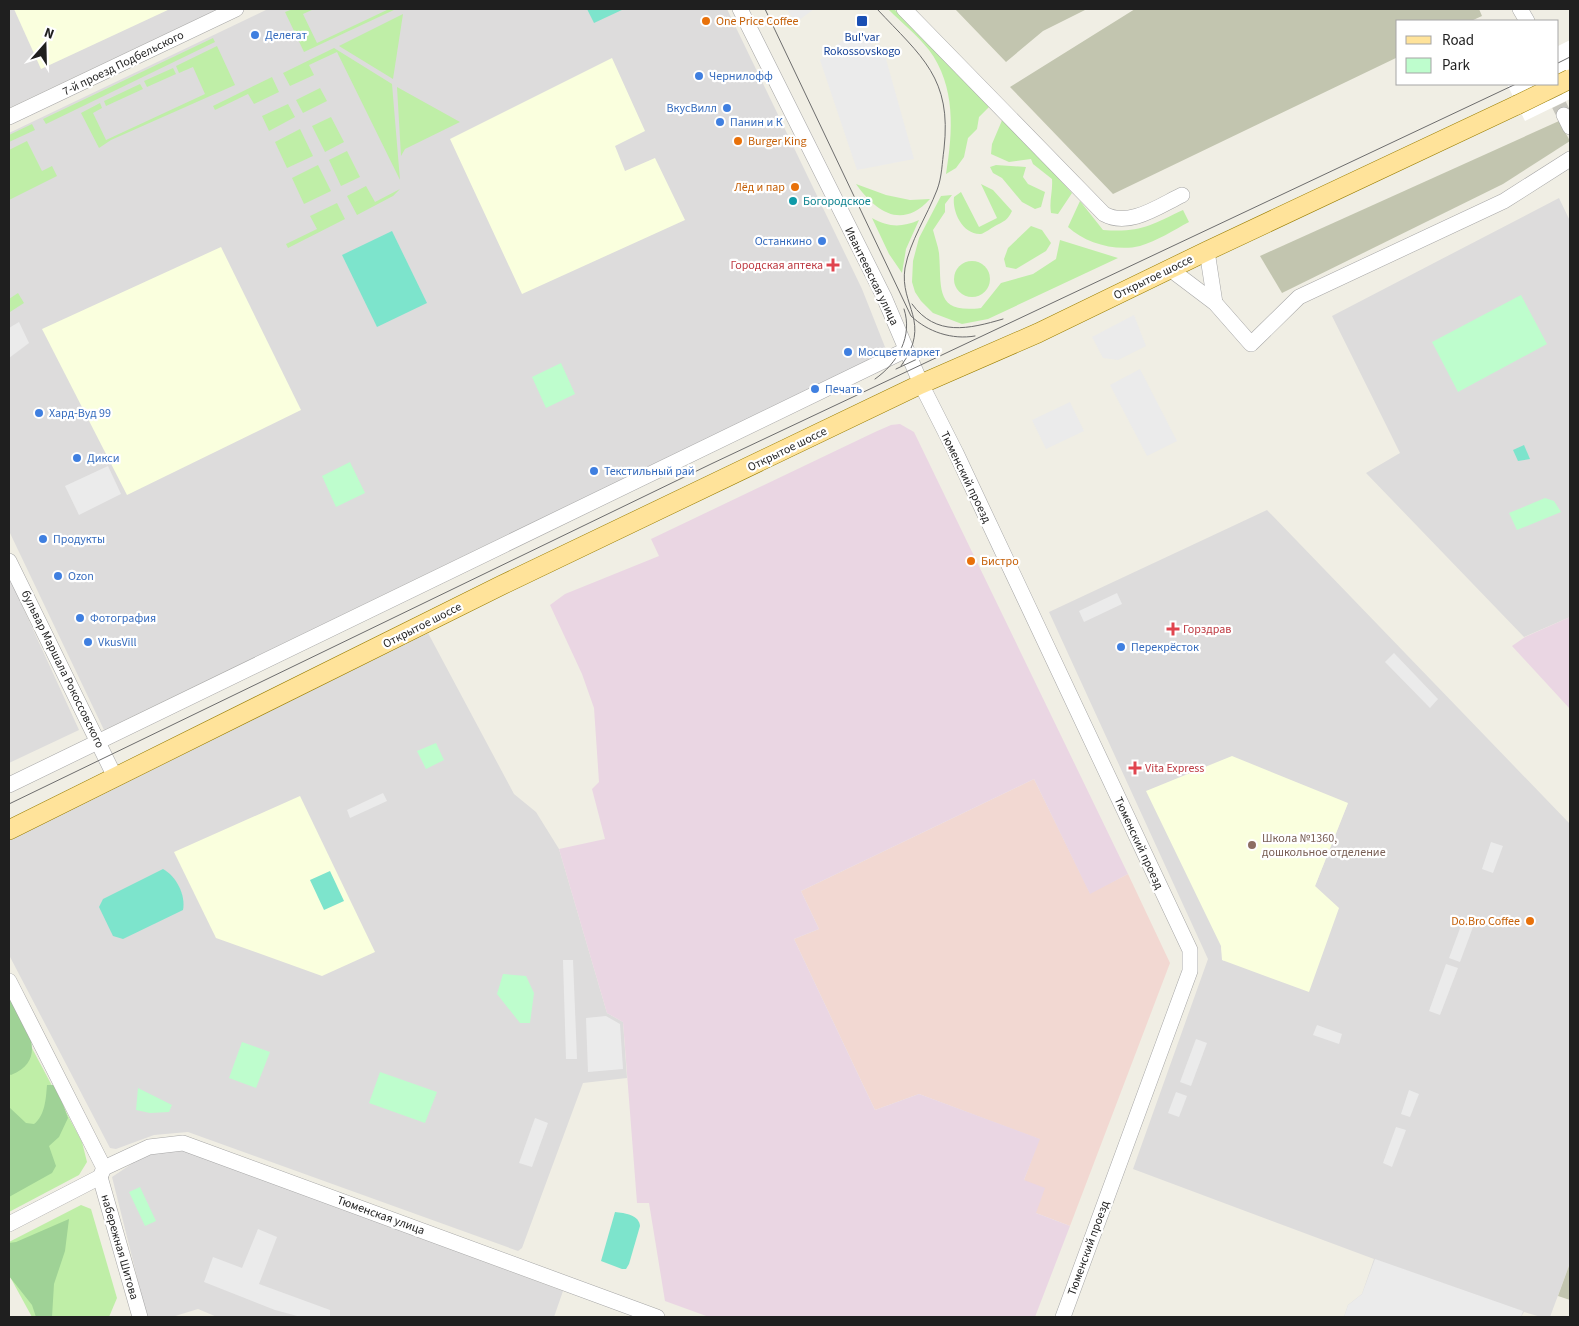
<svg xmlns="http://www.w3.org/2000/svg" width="1579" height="1326" viewBox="0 0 1579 1326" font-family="'Source Sans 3',sans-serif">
<rect width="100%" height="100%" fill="#f0eee4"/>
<!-- residential -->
<g fill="#dddcdc" fill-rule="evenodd">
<path d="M9,9H218L9,108Z"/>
<path d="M268,9H727L862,289L885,347L879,355L104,730L9,531V133Z"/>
<path d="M1559,198L1570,221V617L1524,637L1366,473L1400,453L1332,316Z"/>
<path d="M1267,510L1570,824V1263L1550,1317H1541L1524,1312L1521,1317H1344L1348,1305L1362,1294L1374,1259L1133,1169L1208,959L1049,612ZM1348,803L1315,886L1223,961L1221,947Z"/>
<path d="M9,577L79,730L9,763Z"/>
<path d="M428,633L514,794L536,812L559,849L607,1013L623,1022L627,1078L583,1083L522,1248L518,1251L188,1132L154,1135L116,1149L110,1148L9,955V839Z"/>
<path d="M183,1150L563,1291L554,1317H217L198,1309L172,1317H147L112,1177L145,1155Z"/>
</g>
<!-- commercial -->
<path fill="#f2d8d2" d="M1034,779L1090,893L1128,874L1170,963L1070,1226L1036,1213L1024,1180L1039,1139L919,1094L875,1110L794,939L819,929L801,891Z"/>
<!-- industrial -->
<g fill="#ead6e3">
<path d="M900,424L914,432L1128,874L1090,894L1034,779L801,891L819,929L794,939L875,1110L919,1094L1040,1139L1024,1180L1045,1188L1036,1213L1070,1226L1035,1317H709L665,1301L649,1203H637L623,1022L607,1013L559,849L605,839L592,789L599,782L594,708L582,674L550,605L565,594L659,556L651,539L875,432L891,425Z"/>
<path d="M1570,617V709L1512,646L1525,637Z"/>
</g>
<!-- education -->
<g fill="#faffde">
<path d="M14,9H170L41,69Z"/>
<path d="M612,58L645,131L615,146L625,171L655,158L685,220L522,294L450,139Z"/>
<path d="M221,247L301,410L127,495L42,329Z"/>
<path d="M1232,756L1348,803L1315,886L1339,908L1309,992L1222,960L1221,946L1146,791Z"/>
<path d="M300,796L375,952L322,976L216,938L174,852Z"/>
</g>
<!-- construction -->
<g fill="#c2c5af">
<path d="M955,9H1087L1043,31L1006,62Z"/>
<path d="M1135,9H1479L1482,16L1471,21H1398V57L1113,194L1010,87Z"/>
<path d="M1559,121L1570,141L1503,184L1282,293L1260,256Z"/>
<path d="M1570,1263V1300L1558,1296Z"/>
</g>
<!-- grass -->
<g fill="#bfeea7">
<path d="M293,9H314L303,14L317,43L389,9H396L304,52L285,12Z"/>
<path d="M888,9H894L989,107L979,117L977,129L968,138L964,157L956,168L946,174C953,132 956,86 929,50C917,35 901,22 888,9Z"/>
<path d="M403,14L393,79L339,46Z"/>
<path d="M213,38L215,42L46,124L43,119Z"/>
<path d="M217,46L235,85L111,140L99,148L81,113L100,103L102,108L93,113L106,140L205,94L193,67L179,73L176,66Z"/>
<path d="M334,48L392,84L400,180L337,52L309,65L314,75L290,86L283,73Z"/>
<path d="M173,68L176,74L147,87L144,81Z"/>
<path d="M272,77L279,92L254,104L248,94L215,110L213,106Z"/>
<path d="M140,84L143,89L106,106L104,101Z"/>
<path d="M397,87L460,122L405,149L401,156Z"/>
<path d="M320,88L327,101L303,113L296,100Z"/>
<path d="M288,104L295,117L269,131L262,116Z"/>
<path d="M331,117L344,142L325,152L312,126Z"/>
<path d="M1003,118L1072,193L1058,214L1051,213C1049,201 1053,191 1052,179L1033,164L1031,159L1009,162L991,154L992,144Z"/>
<path d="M32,124L35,130L9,142V135Z"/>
<path d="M300,129L313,156L287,168L275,142Z"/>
<path d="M27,141L42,171L52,166L57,176L9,200V150Z"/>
<path d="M347,151L360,177L341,186L329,160Z"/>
<path d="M318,165L331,191L304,204L292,178Z"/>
<path d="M996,165L1026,167L1023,177L1028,184L1045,192L1041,207L1035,209L1022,202L1002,178L993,173L990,167Z"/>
<path d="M856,184L886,195L910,200L930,199C902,230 876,212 856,184Z"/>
<path d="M981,184L993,190L1012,211C1008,220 1003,222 995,226C991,228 985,233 981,234C963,235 952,212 954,197L961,192L979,227L997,218Z"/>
<path d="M366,186L375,202L400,189L393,196L357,215L347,196Z"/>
<path d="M952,195L945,204V212L933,230C935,238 938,246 939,253C942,288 934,314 981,308L1001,283L1033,274L1056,259L1060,240L1118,258L988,319L962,324L933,313L921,301L915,292L912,282L913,261L919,238L941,196Z"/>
<path d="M1080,201L1103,230C1140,233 1151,225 1183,210L1189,222C1174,230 1157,241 1140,246C1116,252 1085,243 1068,227Z"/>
<path d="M337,203L345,219L288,248L286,244L317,229L310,216Z"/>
<path d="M872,218C888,227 901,228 919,220L906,249L902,273L889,254Z"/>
<path d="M1031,226L1042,230L1051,243L1046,251L1016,269L1006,267L1004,259L1008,248Z"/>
<circle cx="972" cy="279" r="18"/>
<path d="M18,293L24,303L10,312L9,299Z"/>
<path d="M9,1005L82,1142L87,1162L79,1175L9,1212Z"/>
<path d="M81,1205L91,1209L117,1298L109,1317H32L9,1275V1242Z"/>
</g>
<!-- forest -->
<g fill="#9fd296">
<path d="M9,991C21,1017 53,1059 11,1075L9,1074Z"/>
<path d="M47,1085H53L58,1090L68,1118L59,1137L49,1146L56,1166L52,1173L9,1197V1107L26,1123L34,1124C45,1116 46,1098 47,1085Z"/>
<path d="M69,1219L65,1251L54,1284L52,1317H36L32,1305L9,1276V1243L16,1242Z"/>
</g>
<!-- park -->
<g fill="#befdcd">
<path d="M1521,295L1547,344L1458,392L1432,342Z"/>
<path d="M561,363L575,394L546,408L532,377Z"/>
<path d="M350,462L365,493L336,507L322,476Z"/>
<path d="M1545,498L1554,501L1561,512L1517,530L1509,513Z"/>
<path d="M436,743L444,760L426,769L417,751Z"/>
<path d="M503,974L526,976L534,993L530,1023H520L497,994Z"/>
<path d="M242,1042L270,1052L256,1088L229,1078Z"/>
<path d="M380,1072L437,1092L425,1123L369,1103Z"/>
<path d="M138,1088L172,1105L169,1112L150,1113L136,1110Z"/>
<path d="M140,1187L156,1221L145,1226L129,1192Z"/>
</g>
<!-- pitch -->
<g fill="#7de4cc">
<path d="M587,9H624L594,23Z"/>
<path d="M392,231L427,303L377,327L342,255Z"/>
<path d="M1524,445L1530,459L1518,461L1513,450Z"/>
<path d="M163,869C176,876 186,895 183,910L123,939L113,936L99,907L103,899Z"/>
<path d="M330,871L344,901L324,910L310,880Z"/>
<path d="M615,1212C625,1213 639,1215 640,1226L629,1264L626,1269H622L601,1261Z"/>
</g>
<!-- parking -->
<g fill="#ebebeb">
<path d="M787,9H814L795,23Z"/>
<path d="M857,28L886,59L914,159L857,170L820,60Z"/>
<path d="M1134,315L1146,346L1118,360L1103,358L1092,337Z"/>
<path d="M19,322L29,343L9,358V328Z"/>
<path d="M1140,369L1177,441L1147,456L1110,385Z"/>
<path d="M1070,402L1084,431L1046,449L1032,420Z"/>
<path d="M108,466L121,494L79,515L65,486Z"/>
<path d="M1117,593L1122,604L1084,622L1079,611Z"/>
<path d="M1394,653L1438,699L1430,708L1385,662Z"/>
<path d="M383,793L387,801L350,818L347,810Z"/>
<path d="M1491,842L1503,846L1493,873L1482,869Z"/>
<path d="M1462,923L1473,927L1460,962L1449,958Z"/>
<path d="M563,960H573L577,1059H566Z"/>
<path d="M1446,964L1458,968L1440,1015L1429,1011Z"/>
<path d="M606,1016L620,1024L623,1069L588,1072L586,1018Z"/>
<path d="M1317,1025L1342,1034L1339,1044L1313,1035Z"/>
<path d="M1196,1039L1207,1043L1191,1086L1180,1082Z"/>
<path d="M1409,1090L1419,1094L1410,1117L1401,1114Z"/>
<path d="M1176,1092L1187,1096L1179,1117L1168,1113Z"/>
<path d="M535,1118L548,1123L532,1167L519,1163Z"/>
<path d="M1396,1127L1406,1130L1392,1167L1383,1163Z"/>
<path d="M258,1229L277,1237L259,1284L330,1310V1317H301L275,1310L204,1282L213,1257L242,1268Z"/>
<path d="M1375,1259L1523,1311L1521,1317H1344L1348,1305L1362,1294Z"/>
</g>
<!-- pier -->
<path fill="#fff" d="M1570,40V99L1525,121L1507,84H1558V46Z"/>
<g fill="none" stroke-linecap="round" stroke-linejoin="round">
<!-- minor-tunnel -->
<path stroke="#c6c5bd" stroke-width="15" stroke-dasharray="15 8" stroke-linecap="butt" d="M1549,84L1564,115"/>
<!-- minor casing -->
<g stroke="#a6a6a6" stroke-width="16">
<g id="minor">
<path d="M740,9L884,297L921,384L956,453L1190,950V971L1063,1317"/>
<path d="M904,9L1104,214C1129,228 1159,206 1182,195"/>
<path d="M1520,9L1527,21"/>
<path d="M1564,115L1570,127"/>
<path d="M9,117L236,9"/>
<path d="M1207,251L1215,303"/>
<path d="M1170,269L1215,303L1251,344L1299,297L1504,201L1570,159"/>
<path d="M9,561L115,777"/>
<path d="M9,785L906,350"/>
<path d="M9,981L104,1168"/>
<path d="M100,1177L140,1317"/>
<path d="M9,1224L100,1177L104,1168L149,1147L183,1143L657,1317"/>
</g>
</g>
<!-- major casing -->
<g stroke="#997e00" stroke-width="20">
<path id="major" d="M9,830L502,585L921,384L1038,333L1207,251L1517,105"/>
</g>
<!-- minor -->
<use href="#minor" stroke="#fff" stroke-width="15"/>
<!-- major -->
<use href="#major" stroke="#ffe39a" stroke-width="19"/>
<!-- tram -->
<g stroke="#6d6d6d" stroke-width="1">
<path d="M765,9L911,316C928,332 952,340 975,336"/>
<path d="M877,9C922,57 952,78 944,149C942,163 942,177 937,190C927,216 910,241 905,268C899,306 933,322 901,366"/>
<path d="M1558,63L1570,57"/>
<path d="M912,304C936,337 969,329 1003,319"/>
<path d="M896,369L932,352"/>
<path d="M875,379C898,363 913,336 904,309"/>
<path d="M9,804L711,464L1516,84"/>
</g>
<!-- major-bridge casing -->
<g stroke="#997e00" stroke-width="20" stroke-linecap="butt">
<path id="major-bridge" d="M1517,105L1570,79"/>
</g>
<!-- major-bridge -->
<use href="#major-bridge" stroke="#ffe39a" stroke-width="19"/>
</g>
<!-- markers -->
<g fill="#e8710a" stroke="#fff" stroke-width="2">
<circle cx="706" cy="21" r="5"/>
<circle cx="738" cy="141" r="5"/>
<circle cx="795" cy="187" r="5"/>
<circle cx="971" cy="561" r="5"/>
<circle cx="1530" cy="921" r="5"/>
</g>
<rect fill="#1a4fb4" stroke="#fff" stroke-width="2" x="856" y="15" width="12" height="12" rx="2.5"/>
<g fill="#3f7fe0" stroke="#fff" stroke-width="2">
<circle cx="255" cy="35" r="5"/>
<circle cx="699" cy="76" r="5"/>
<circle cx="727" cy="108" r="5"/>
<circle cx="720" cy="122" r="5"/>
<circle cx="822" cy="241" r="5"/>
<circle cx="848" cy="352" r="5"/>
<circle cx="815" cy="389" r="5"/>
<circle cx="39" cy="413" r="5"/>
<circle cx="77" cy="458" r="5"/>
<circle cx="594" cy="471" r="5"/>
<circle cx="43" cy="539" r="5"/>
<circle cx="58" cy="576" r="5"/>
<circle cx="80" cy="618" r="5"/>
<circle cx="88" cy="642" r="5"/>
<circle cx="1121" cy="647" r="5"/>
</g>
<circle fill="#0f9aa8" stroke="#fff" stroke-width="2" cx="793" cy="201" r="5"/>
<g fill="#e0444e" stroke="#fff" stroke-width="2">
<path d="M830.5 257.5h5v5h5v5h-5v5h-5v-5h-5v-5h5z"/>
<path d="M1170.5 621.5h5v5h5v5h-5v5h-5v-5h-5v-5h5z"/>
<path d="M1132.5 760.5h5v5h5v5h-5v5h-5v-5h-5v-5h5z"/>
</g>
<circle fill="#8d6e63" stroke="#fff" stroke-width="2" cx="1252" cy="845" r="5"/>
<g text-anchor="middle" stroke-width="4.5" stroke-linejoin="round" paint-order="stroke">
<!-- food labels -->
<g font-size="12" fill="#c56008" stroke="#fff" text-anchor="start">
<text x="716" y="25">One Price Coffee</text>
<text x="748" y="145">Burger King</text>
<text x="785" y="191" text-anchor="end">Лёд и пар</text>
<text x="981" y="565">Бистро</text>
<text x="1520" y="925" text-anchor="end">Do.Bro Coffee</text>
</g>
<!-- shop labels -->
<g font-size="12" fill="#366cbe" stroke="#fff" text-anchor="start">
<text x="265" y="39">Делегат</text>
<text x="709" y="80">Чернилофф</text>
<text x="717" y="112" text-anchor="end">ВкусВилл</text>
<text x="730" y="126">Панин и К</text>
<text x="812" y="245" text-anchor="end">Останкино</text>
<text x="858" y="356">Мосцветмаркет</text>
<text x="825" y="393">Печать</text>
<text x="49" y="417">Хард-Вуд 99</text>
<text x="87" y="462">Дикси</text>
<text x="604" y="475">Текстильный рай</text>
<text x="53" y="543">Продукты</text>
<text x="68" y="580">Ozon</text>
<text x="90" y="622">Фотография</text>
<text x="98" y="646">VkusVill</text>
<text x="1131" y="651">Перекрёсток</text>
</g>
<!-- transit labels -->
<g font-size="12" fill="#164399" stroke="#fff">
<text x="862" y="41">Bul'var<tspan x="862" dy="14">Rokossovskogo</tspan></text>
</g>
<!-- street labels -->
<g font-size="12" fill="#1f1f1f" stroke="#fff">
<text transform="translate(123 63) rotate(-26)" y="4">7-й проезд Подбельского</text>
<text transform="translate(872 276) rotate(64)" y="4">Ивантеевская улица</text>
<text transform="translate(1153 277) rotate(-26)" y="4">Открытое шоссе</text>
<text transform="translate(787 449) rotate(-26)" y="4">Открытое шоссе</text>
<text transform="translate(966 477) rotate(64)" y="4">Тюменский проезд</text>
<text transform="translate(422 625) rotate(-27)" y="4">Открытое шоссе</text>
<text transform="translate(63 669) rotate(64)" y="4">бульвар Маршала Рокоссовского</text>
<text transform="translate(1139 843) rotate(65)" y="4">Тюменский проезд</text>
<text transform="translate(381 1215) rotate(20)" y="4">Тюменская улица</text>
<text transform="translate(120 1247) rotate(74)" y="4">набережная Шитова</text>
<text transform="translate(1088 1248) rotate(-70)" y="4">Тюменский проезд</text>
</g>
<!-- culture labels -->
<g font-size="12" fill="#0d838f" stroke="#fff" text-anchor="start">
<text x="803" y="205">Богородское</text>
</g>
<!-- health labels -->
<g font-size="12" fill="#be3a42" stroke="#fff" text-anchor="start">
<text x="823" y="269" text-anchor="end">Городская аптека</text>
<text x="1183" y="633">Горздрав</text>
<text x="1145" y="772">Vita Express</text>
</g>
<!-- education labels -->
<g font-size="12" fill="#785e54" stroke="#fff" text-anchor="start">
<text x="1262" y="842">Школа №1360,<tspan x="1262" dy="14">дошкольное отделение</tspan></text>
</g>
</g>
<!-- border -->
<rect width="1579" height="1326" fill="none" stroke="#1f1f1f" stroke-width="20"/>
<!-- legend -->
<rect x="1396" y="20" width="162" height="65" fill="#ffffff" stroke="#a5a5a5"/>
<rect x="1406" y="36" width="25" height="8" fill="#ffe39a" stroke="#a5a5a5"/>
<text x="1442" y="45" font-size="15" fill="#1f1f1f">Road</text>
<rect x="1406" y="58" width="25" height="15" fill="#befdcd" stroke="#a5a5a5"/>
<text x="1442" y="70" font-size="15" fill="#1f1f1f">Park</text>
<!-- north arrow -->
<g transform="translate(45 45) rotate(20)" stroke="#ffffff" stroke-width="4" paint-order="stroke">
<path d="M0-4L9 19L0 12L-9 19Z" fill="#1f1f1f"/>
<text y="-8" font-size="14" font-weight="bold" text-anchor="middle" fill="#1f1f1f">N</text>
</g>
</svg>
